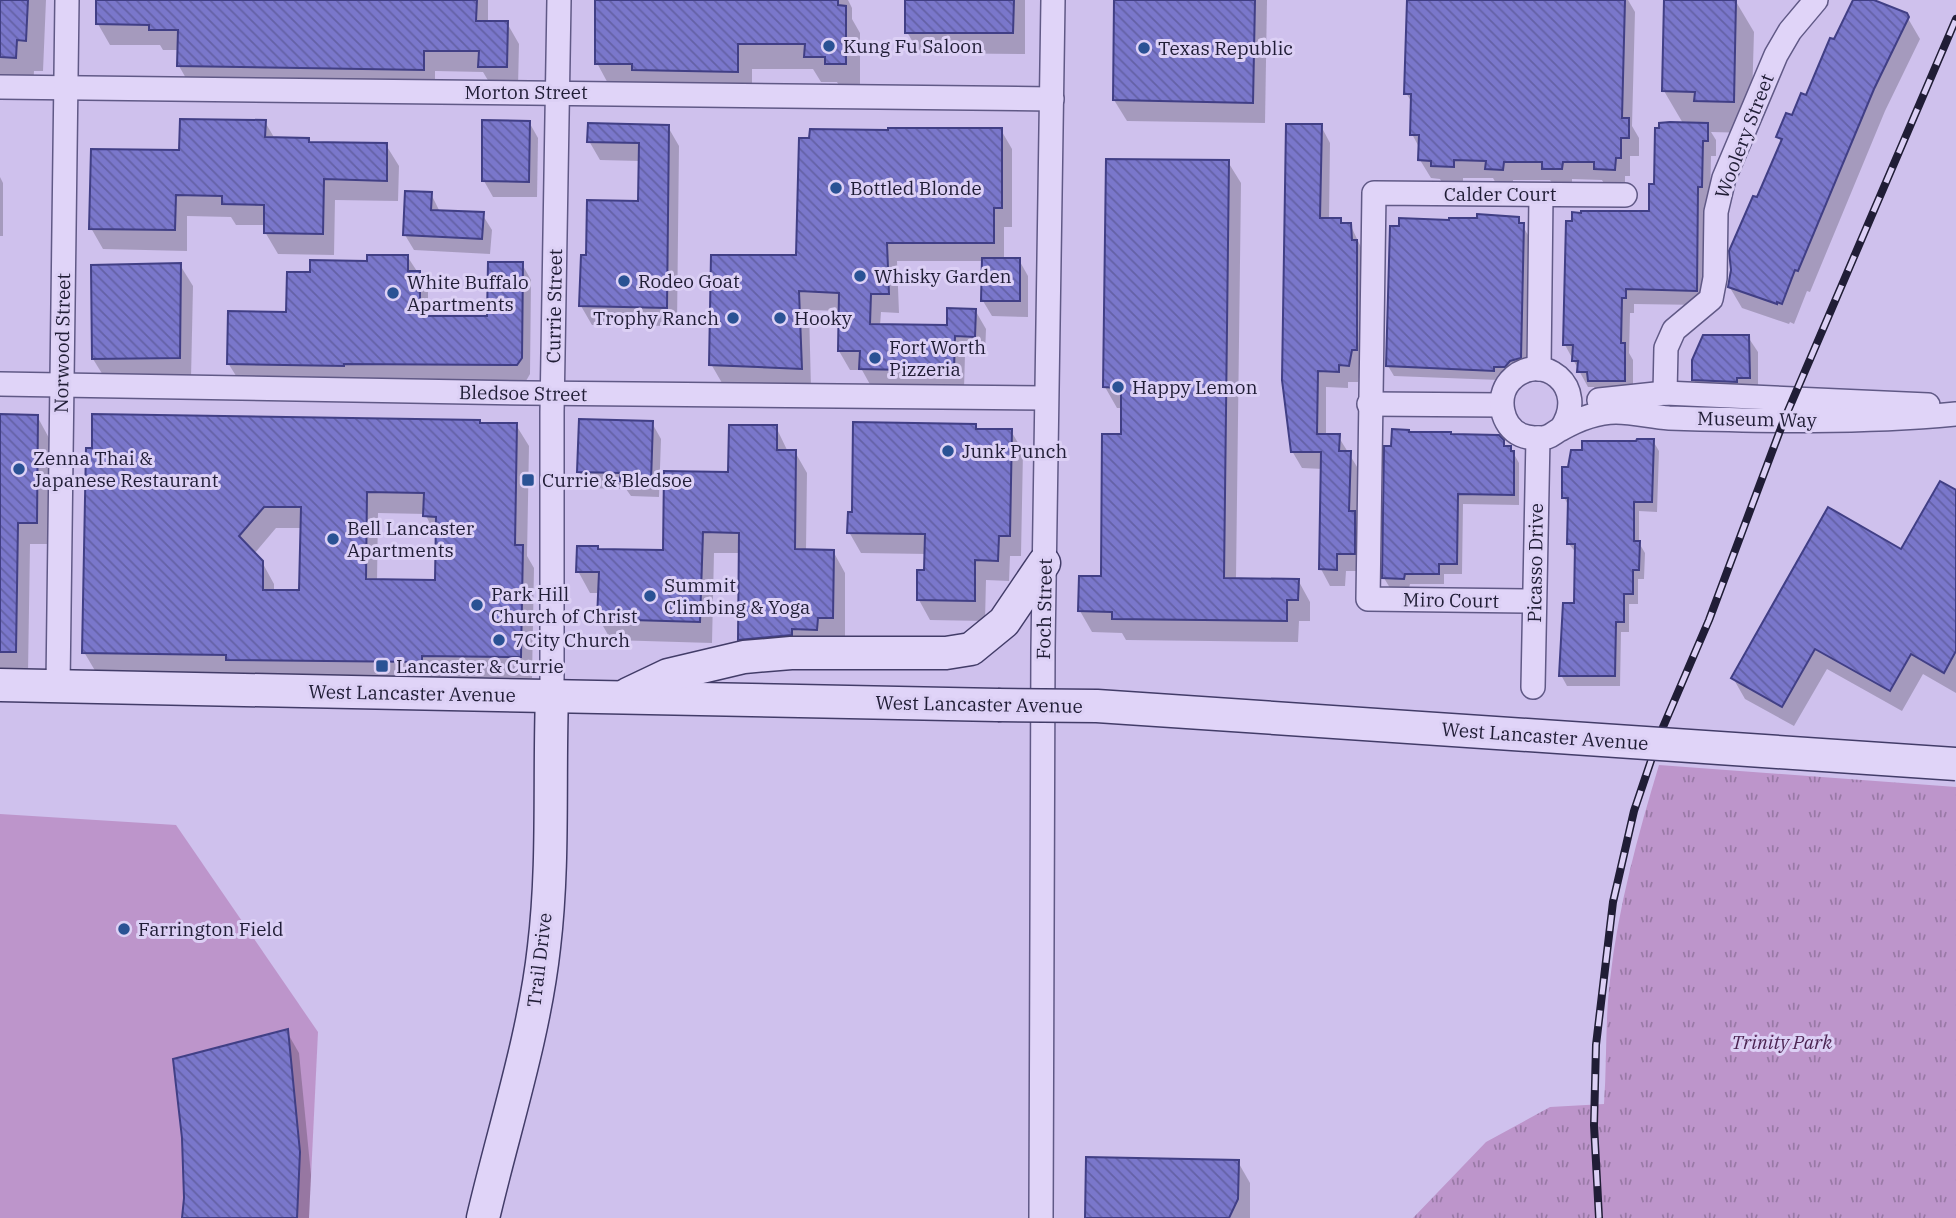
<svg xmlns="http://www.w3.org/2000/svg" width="1956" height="1218" viewBox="0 0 1956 1218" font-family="'IBM Plex Serif',serif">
<defs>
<pattern id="grass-tufts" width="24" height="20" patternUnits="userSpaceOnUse" patternTransform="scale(1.75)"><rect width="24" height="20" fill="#bd95cb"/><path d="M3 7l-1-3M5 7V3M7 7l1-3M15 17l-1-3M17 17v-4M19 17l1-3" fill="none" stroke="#9979a6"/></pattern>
<pattern id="building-back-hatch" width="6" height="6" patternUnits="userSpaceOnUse" patternTransform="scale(1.75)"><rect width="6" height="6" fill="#7a77cb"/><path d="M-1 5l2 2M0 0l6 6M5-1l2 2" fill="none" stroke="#6461a6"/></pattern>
</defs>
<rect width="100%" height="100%" fill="#cfc1ed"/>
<!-- grass -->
<path fill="url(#grass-tufts)" d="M1659,765L1956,787V1218H1413L1486,1142L1550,1107L1604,1104C1607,1063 1605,1021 1610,980C1618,907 1638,835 1659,765Z"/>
<!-- garden -->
<path fill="#bd95cb" d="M0,814L176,825L318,1032L309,1218H0Z"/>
<!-- shadow -->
<g fill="#0003" fill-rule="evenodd">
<path d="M0,0H46L43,71H34L33,89L0,87Z"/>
<path d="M98,0H488V23H507L519,44L518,87H492L483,72L435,71V90L191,87L179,66V50H163L160,45H110L98,24Z"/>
<path d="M598,0H848L852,8V19L860,33V89H841L837,82H821L813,69H752V97L611,89L597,63Z"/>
<path d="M907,0H1025V54L919,53L907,32Z"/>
<path d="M1116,0H1267L1265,123L1127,121L1114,100Z"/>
<path d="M1409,0H1628L1635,12L1632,126L1639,138V156H1630V176H1625V188L1606,187L1602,180L1572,179V187H1555L1550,180H1513V188L1498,187L1493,178H1463V185L1443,184L1440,179L1431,178L1420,160V149L1412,134L1413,104L1406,93Z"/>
<path d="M1666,0H1735L1754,32L1751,133L1711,132L1716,140V156H1711L1710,202H1706L1704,305L1634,304V313H1630L1629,353L1633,360V396H1599L1594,387H1588L1565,345L1651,213L1656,186L1684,125L1664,91Z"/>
<path d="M1854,0H1871L1906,15L1920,39L1885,111L1810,292L1807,291L1794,324L1790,322L1789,324L1742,308L1729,286L1758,200L1782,143L1778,137L1807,98Z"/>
<path d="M265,122L275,139L308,140L310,143L386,145L399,166L398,201L335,200L334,255L278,254L265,232V225H236L231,217L187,216V251L103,249L91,228L181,152Z"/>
<path d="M529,122L538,138L537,197H493L484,181Z"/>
<path d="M1321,126L1330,143L1329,219H1340L1343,224H1350L1366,258L1361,366L1358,382H1348V388L1326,387V436H1338L1359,470L1363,571H1346L1345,586H1330L1321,569L1323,469L1302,468L1292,451Z"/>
<path d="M668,127L679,146L677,326L592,325L581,306L583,257H587L639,203L640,161L600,160L589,141Z"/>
<path d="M1001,130L1012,149V227H1004V260H1019L1028,276V317L992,316L983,301V261H897L899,313L881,312L880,326L949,327L975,310L986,329L985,355H965L964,389L872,388L862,370H850L839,351L840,311L809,310L811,388L722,383L711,364L798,257Z"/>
<path d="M1228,162L1241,183L1236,579L1298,580L1310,602V621H1299L1298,642L1126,640L1122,633L1092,632L1080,611L1102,578L1123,436V408H1117L1105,387Z"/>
<path d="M0,177L3,183V236H0Z"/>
<path d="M431,194L440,212L482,214L492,230L490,254L414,250L405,235Z"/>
<path d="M1518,219L1528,235L1526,368L1499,380L1394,376L1388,366L1451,222Z"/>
<path d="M407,256L428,288V318H489L522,264L531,280L530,374L526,381L238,379L228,363L288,314L311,274Z"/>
<path d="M180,265L193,286L191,379L106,380L93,359Z"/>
<path d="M1748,337L1758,352V393L1703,396L1694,380Z"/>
<path d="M37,416L49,438L48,544H30L28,673L0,672V417Z"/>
<path d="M652,423L661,439L659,497L631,496L626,489L588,488L579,472Z"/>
<path d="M516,425L529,446L527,556L534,568L532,678L433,677V683L97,674L84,652L87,450ZM378,513L425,514L437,537V582L377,581ZM276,528H302L301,592H274V584L262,562L254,554Z"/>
<path d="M975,426L978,430L1011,431L1023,451L1021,556H1010L1009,581L986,580L985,621L930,620L919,600L926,572L927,554L861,553L849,532L853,513Z"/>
<path d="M776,427L788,452H795L807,473L806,551H833L845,573V639L752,660L739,639L740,553H714L712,643L611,640L599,619L600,593H590L578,571L599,551L665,552L730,473Z"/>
<path d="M1409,434L1502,441L1506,447H1510L1519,463V505L1463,504L1462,574H1444V584H1410L1409,588H1390L1384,578L1393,447Z"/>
<path d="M1653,441L1659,451L1657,512L1639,511V543L1645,553L1644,579H1638V604H1629V632H1621L1620,686H1567L1561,675L1576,605L1577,554L1569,544V507L1564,497Z"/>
<path d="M1956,492V693L1923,674L1902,711L1827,669L1794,726L1745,699L1733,678L1902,551Z"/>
<path d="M287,1032L299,1053L311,1175L309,1218H184Z"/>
<path d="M1238,1162L1250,1183V1218H1087Z"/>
</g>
<!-- building -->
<g fill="url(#building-back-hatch)" stroke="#413f85" stroke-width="2" fill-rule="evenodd">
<path d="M0,0H28L26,41L17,40L16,58L0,57Z"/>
<path d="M96,0H477L476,21H508L507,67H478L479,51H424V70L177,66L178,30H149V25L96,24Z"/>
<path d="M595,0H838V5L846,6V64H825V57H804L805,44H738V72L632,70V64H595Z"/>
<path d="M905,0H1014L1013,33H905Z"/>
<path d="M1114,0H1255L1253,103L1113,100Z"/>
<path d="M1407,0H1625L1622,118H1629V138H1621V158H1616L1615,170L1594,169V162H1563L1562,169H1542V162H1504L1503,170L1485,169L1486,161L1454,160V167L1431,166V161L1418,160L1419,135H1410L1411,94H1404Z"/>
<path d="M1664,0H1736L1734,102L1694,101L1695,92L1662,91Z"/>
<path d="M1853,0H1874L1907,13L1909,17L1874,89L1798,271L1795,270L1782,304L1777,302V304L1728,287L1731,270L1729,251L1753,196L1757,197L1782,139L1776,137L1786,113L1792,115L1801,93L1806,95L1830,38L1834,39Z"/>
<path d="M180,119L266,120L265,137L309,138V142L387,143V181L324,179L323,234L264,233V205L222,204V196L176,195L175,230L89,229L91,149L179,150Z"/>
<path d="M482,120L530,121L529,182L482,181Z"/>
<path d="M1670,122L1708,123V141H1703L1702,187H1698L1697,291L1626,289V298H1622L1621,343H1625V381H1588L1587,372H1577L1578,361H1572L1573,345H1563L1566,221H1572V212L1581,213V211H1649V184H1654L1655,128H1659V123Z"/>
<path d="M588,123L669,125L667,308L579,306L581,255H586L587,200L638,201L639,143L587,142Z"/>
<path d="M1286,124H1322L1320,218H1341V223H1351L1352,240H1357V350H1352L1349,366L1339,365V372L1318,371L1317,434H1340L1339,451H1351L1349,511H1355V554H1337V570L1319,569L1321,452H1291L1282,380Z"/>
<path d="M888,128H1002V208H994V243H887L889,294H871L870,324L947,325V308L976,309L975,337L955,336L954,371L859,369L860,351H838L839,293L799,291L802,369L709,365L711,255H796L799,138H809L810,129L888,130Z"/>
<path d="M1106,159L1229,160L1224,578L1299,579L1298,600H1287V621L1112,619V612L1078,611L1079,576H1101L1102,434H1121V388L1103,387Z"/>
<path d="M405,191L432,192L431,210L484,212L482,239L403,235Z"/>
<path d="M1477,214L1519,217V223H1524L1521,358L1510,361L1505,367H1494V371L1386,366L1390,226H1399V218L1449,220V218H1477Z"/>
<path d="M367,255H408V271H420V316H487L488,262H523L522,358L517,365L344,364V366L227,364L228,311L286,312L287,272H310V260L367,261Z"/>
<path d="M982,258H1020V301H981Z"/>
<path d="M181,263L180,358L92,359L91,265Z"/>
<path d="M1703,335H1749L1750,378H1737V382L1692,380V360Z"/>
<path d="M0,414L38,415L37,523H18L16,652H0Z"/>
<path d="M92,414L480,420V423H517L515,545H523L521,657L422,656V662L226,660V655L82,653L86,448H92ZM367,492L424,493L423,516L436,517L435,580L366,579ZM264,507H301L299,590H263V561L239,536Z"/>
<path d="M579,419L653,421L651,482L620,481V473L577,472Z"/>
<path d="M853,422L976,424V429H1012L1010,536H999L998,561L975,560V601L917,600V570H924L925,534L847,533L848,512H852Z"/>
<path d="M729,425H777V450H796L795,549L834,550L833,618H818L817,630L792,629V635L738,640L739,533L703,532L700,622L597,619L599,572H576L577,546H598V549L663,550L664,471L728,472Z"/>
<path d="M1392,429L1409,430V432H1451V434L1499,435L1504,440V446H1511V451H1514V495L1458,494L1457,564H1439V574H1405L1404,579L1382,578L1384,446H1391Z"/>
<path d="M1637,439H1654L1652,502H1634V541H1640L1639,570H1633V594H1624V622H1616L1615,676H1559L1563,603H1574L1575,544H1567L1568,498H1562V467H1568L1571,450H1582V441H1636Z"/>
<path d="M1940,481L1956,490V651L1944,673L1911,654L1890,691L1815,649L1782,707L1731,678L1828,507L1901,549Z"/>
<path d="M288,1029L300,1152L297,1218H182L184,1198L182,1138L173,1059Z"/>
<path d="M1086,1157L1239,1160L1238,1199L1229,1218H1085Z"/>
</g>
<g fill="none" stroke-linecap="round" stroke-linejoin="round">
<!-- street casing -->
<g stroke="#605986" stroke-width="26">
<g id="street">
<path d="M0,87L1052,99"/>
<path d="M1539,369L1541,195"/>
<path d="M0,384L528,393L1046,398"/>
<path d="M1665,393L1666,348L1674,330L1711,299L1715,278L1716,212L1724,178L1776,55L1790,31L1816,0"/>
<path d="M1599,400L1665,393L1928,405"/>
<path d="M1369,404L1501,405"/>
<path d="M1561,429C1590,387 1541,348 1510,381C1496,397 1501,426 1521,435C1528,438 1540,439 1547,437C1553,435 1556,431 1561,429C1577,420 1598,412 1616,412C1634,412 1652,417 1669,418C1765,421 1861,423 1956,414"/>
<path d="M1534,601L1368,599L1374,193L1625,195"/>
<path d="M58,685L67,0"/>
<path d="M1533,687L1538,438"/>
<path d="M552,696V412L559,0"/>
<path d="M1041,1218L1043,648L1053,0"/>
</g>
</g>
<!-- secondary casing -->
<g stroke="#423c68" stroke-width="35">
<g id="secondary">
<path d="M0,685L998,705"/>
<path d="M628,694L668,675L744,657L791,653H946L971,649L1004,622L1044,563"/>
<path d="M483,1218C504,1128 534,1038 544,947C554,864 549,779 552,696"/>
</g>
</g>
<!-- street -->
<use href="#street" stroke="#e0d4f8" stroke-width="23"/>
<!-- secondary -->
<use href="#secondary" stroke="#e0d4f8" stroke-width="32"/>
<!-- rail casing -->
<g stroke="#201d36" stroke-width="8">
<path id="rail" d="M1599,1218L1594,1125L1596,1045L1613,902L1634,811L1660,734L1709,620L1784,420L1956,19"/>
</g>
<!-- rail -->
<use href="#rail" stroke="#dcd0f5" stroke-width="5" stroke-dasharray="16" stroke-linecap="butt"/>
<!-- secondary-bridge casing -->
<g stroke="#423c68" stroke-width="35" stroke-linecap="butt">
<path id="secondary-bridge" d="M998,705L1097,706L1956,764"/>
</g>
<!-- secondary-bridge -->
<use href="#secondary-bridge" stroke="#e0d4f8" stroke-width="32"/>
</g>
<!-- markers -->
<g fill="#2a5294" stroke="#dcd0f5" stroke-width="2.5">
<circle cx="829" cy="46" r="7"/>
<circle cx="1144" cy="48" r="7"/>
<circle cx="836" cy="188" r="7"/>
<circle cx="860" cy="276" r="7"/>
<circle cx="624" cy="281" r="7"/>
<circle cx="393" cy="293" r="7"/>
<circle cx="733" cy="318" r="7"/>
<circle cx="780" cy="318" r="7"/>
<circle cx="875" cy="358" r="7"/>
<circle cx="1118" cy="387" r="7"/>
<circle cx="948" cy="451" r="7"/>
<circle cx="19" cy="469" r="7"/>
<rect x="521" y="473" width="14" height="14" rx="3.5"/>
<circle cx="333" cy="539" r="7"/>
<circle cx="650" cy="596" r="7"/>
<circle cx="477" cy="605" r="7"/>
<circle cx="499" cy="640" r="7"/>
<rect x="375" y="659" width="14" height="14" rx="3.5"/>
<circle cx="124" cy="929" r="7"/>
</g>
<g text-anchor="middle" stroke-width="6" stroke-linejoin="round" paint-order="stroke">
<!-- poi labels -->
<g font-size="19" fill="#201d36" stroke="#dcd0f5" text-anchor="start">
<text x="843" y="53">Kung Fu Saloon</text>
<text x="1158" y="55">Texas Republic</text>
<text x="850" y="195">Bottled Blonde</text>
<text x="874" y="283">Whisky Garden</text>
<text x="638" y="288">Rodeo Goat</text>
<text x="407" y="289">White Buffalo<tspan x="407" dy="22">Apartments</tspan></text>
<text x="719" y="325" text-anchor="end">Trophy Ranch</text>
<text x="794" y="325">Hooky</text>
<text x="889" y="354">Fort Worth<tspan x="889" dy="22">Pizzeria</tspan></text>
<text x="1132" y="394">Happy Lemon</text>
<text x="962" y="458">Junk Punch</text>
<text x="33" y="465">Zenna Thai &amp;<tspan x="33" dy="22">Japanese Restaurant</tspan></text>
<text x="542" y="487">Currie &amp; Bledsoe</text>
<text x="347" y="535">Bell Lancaster<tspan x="347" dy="22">Apartments</tspan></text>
<text x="664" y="592">Summit<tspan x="664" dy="22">Climbing &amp; Yoga</tspan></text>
<text x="491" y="601">Park Hill<tspan x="491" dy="22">Church of Christ</tspan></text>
<text x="513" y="647">7City Church</text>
<text x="396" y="673">Lancaster &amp; Currie</text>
<text x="138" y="936">Farrington Field</text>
</g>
<!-- street labels -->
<g font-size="19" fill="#201d36" stroke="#dcd0f5">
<text x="526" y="99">Morton Street</text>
<text transform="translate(1744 136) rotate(-69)" y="7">Woolery Street</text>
<text x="1500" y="201">Calder Court</text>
<text transform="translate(554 306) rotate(-89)" y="7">Currie Street</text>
<text transform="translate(62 343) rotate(-89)" y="7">Norwood Street</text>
<text transform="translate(523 393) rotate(1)" y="7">Bledsoe Street</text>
<text transform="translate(1757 419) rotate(1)" y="7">Museum Way</text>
<text transform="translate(1535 563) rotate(-89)" y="7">Picasso Drive</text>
<text transform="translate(1451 600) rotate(1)" y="7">Miro Court</text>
<text transform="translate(1044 609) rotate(-89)" y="7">Foch Street</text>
<text transform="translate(412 693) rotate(1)" y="7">West Lancaster Avenue</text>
<text transform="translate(979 704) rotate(1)" y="7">West Lancaster Avenue</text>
<text transform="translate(1545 736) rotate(4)" y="7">West Lancaster Avenue</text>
<text transform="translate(539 960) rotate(-83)" y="7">Trail Drive</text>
</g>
<!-- park labels -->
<g font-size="19" font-style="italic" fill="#4c2452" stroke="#dcd0f5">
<text x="1782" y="1049">Trinity Park</text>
</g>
</g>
</svg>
